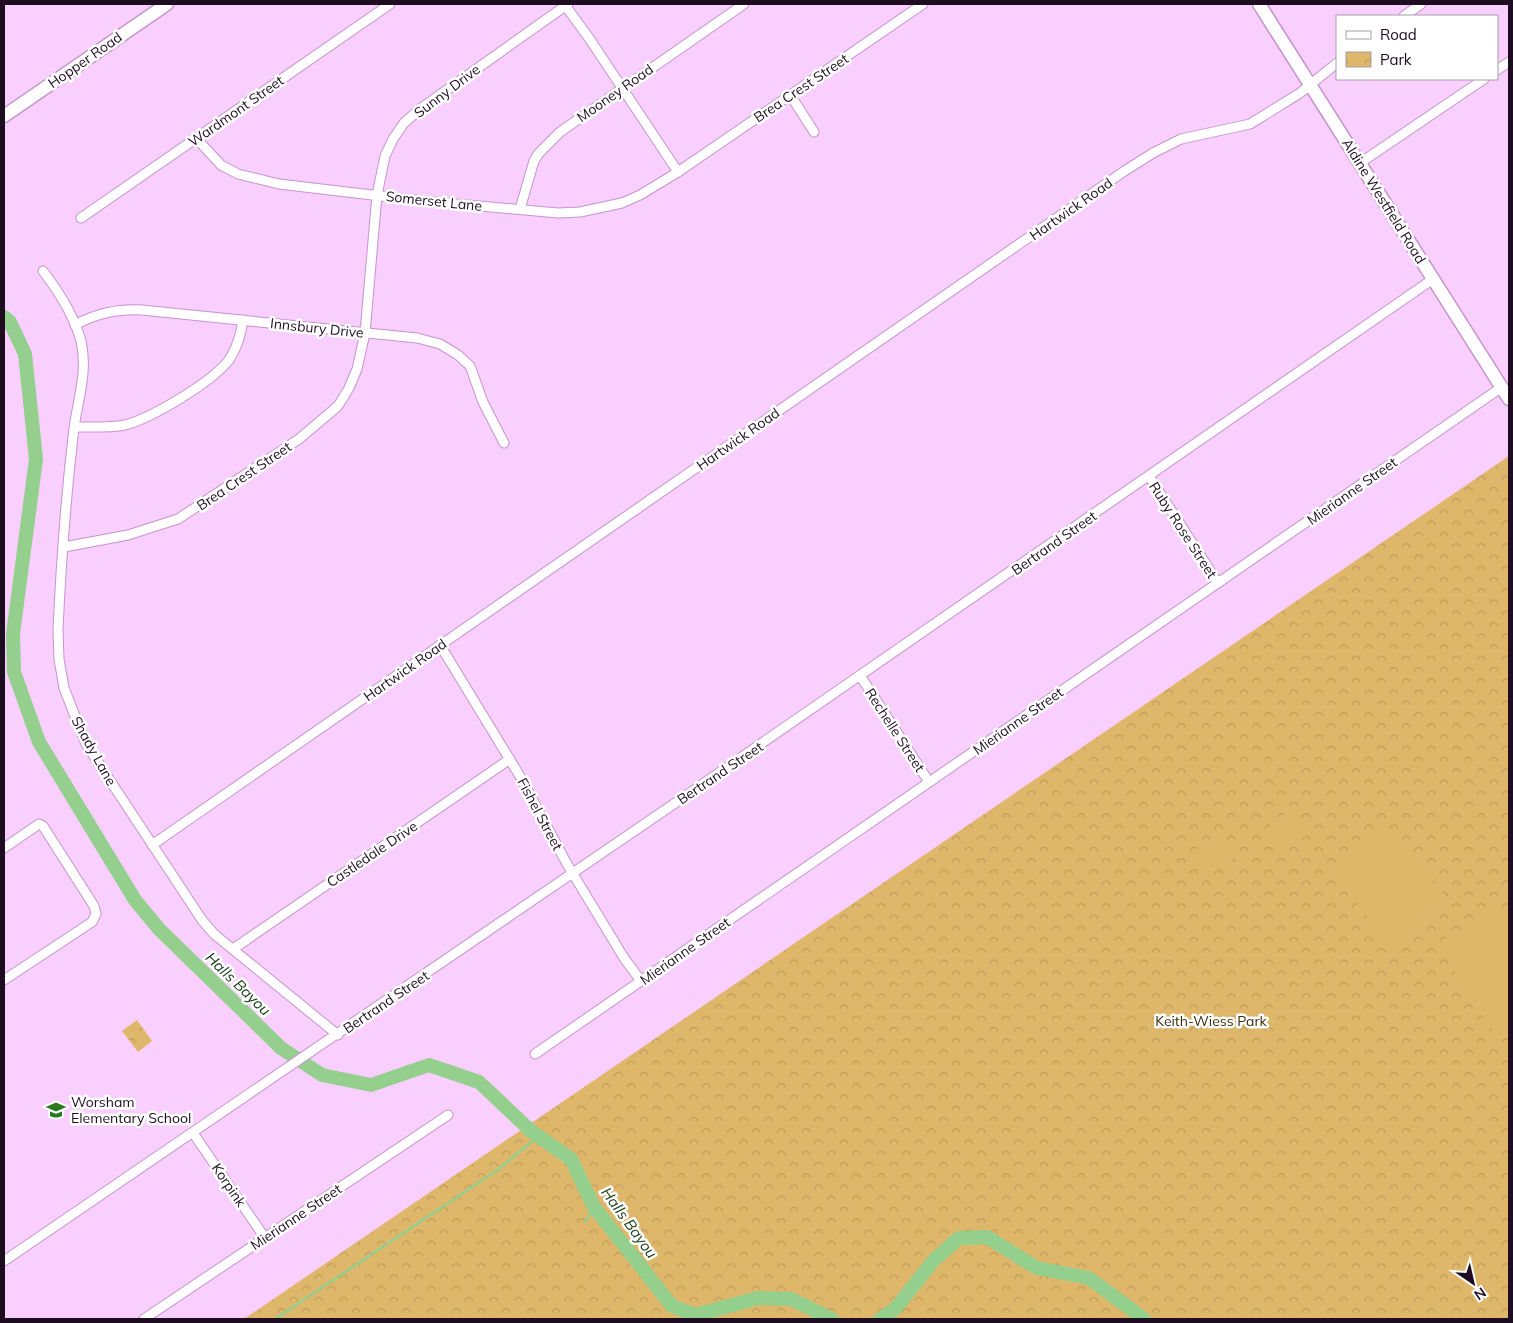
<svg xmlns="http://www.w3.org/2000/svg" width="1513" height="1323" viewBox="0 0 1513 1323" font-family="Mulish,sans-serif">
<defs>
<pattern id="park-crowns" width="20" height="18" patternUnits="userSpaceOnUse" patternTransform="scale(1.25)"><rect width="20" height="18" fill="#dfb76a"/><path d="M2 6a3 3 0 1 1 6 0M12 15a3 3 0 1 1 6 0" fill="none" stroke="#bf9c5c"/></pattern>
</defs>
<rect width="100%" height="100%" fill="#f8cffe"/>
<!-- park -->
<g fill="url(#park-crowns)">
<path d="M1509,456V1319H244Z"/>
<path d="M137,1020L152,1041L138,1052L122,1031Z"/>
</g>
<!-- garden -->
<g fill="#dfb76a">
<path d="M1290,811L1307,835L1296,842L1279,819Z"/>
<path d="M1276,821L1292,845L1281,852L1265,829Z"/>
<path d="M1385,823L1448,900L1392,946L1328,869Z"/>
<path d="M1218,834L1234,858L1223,866L1207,842Z"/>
<path d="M1203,844L1220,868L1209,875L1192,852Z"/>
<path d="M1498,906L1509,924V1032L1497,1039L1437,944Z"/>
</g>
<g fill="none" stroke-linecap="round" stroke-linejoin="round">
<!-- stream -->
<g stroke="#94cf8e" stroke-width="2.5">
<path d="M585,1222L594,1207"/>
<path d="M275,1319L496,1171L539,1136"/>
</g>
<!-- river -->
<g stroke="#94cf8e" stroke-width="14">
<path d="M4,317L10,322L25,354L36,459L13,634L14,672L39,742L135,900L159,929L281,1048L322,1075L371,1085L429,1065L479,1082L531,1131L571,1159L594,1207L672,1306L696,1315L758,1298L791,1299L832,1319"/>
<path d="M880,1319L895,1309L934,1260L959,1238L987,1237L1037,1268L1089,1278L1144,1319"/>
</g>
<!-- minor casing -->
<g stroke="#c595cc" stroke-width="11">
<g id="minor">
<path d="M564,4L589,38L678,172"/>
<path d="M1404,16L1421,4"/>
<path d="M1497,70L1509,62"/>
<path d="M791,96L814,132"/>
<path d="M196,138L221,165L238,174L279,184L423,201L558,213L580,212L622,203L640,195L678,172L923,4"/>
<path d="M1360,163L1484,79"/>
<path d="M520,209L534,161L539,153L560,132L744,4"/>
<path d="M81,218L390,4"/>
<path d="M43,271C59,292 74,315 81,341C88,371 78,399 74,428C66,495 61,563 58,630L59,659L64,688L86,744L202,920L214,934L338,1035"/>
<path d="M75,325C97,313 117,309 142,310L417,338L440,344L458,355L470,366L483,402L504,443"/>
<path d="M75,427C91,427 109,428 125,425C152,418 212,382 229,360C237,348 241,334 243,320"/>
<path d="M1149,476L1218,583"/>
<path d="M64,547L128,535L178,519L299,439L338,406L349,388L357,369L365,333L377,195L385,156L393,139L404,123L420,109L568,4"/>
<path d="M440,645L521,778L567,864L624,958L641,981"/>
<path d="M861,677L929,782"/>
<path d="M152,845L1123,172L1153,153L1181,139L1250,124L1300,93L1337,63"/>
<path d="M4,848L39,824L43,826L94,906L96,914L92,922L4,980"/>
<path d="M233,949L510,759"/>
<path d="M535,1054L1502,387"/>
<path d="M193,1133L265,1238"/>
<path d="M4,1261C483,937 958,609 1433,279"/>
<path d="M144,1319L448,1115"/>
</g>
</g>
<!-- secondary casing -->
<g stroke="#c595cc" stroke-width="15">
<g id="secondary">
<path d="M1259,4L1509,399"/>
<path d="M4,116L167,4"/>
</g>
</g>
<!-- minor -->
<use href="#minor" stroke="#fff" stroke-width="9"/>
<!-- secondary -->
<use href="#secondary" stroke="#fff" stroke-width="12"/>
</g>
<!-- icons -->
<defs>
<g id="school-bare" transform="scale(1.5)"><path d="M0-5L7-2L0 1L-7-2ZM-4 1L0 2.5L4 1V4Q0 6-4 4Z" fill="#287922" stroke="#fff" stroke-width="2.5" paint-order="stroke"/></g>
</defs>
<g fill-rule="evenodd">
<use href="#school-bare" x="56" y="1110"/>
</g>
<g text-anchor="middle" stroke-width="5" stroke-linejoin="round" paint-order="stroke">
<!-- street labels -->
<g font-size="14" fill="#1e0c21" stroke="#fff">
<text transform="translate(85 60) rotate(-35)" y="5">Hopper Road</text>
<text transform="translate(801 88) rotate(-34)" y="5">Brea Crest Street</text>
<text transform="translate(447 91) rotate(-37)" y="5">Sunny Drive</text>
<text transform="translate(615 93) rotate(-35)" y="5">Mooney Road</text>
<text transform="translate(236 111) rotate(-35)" y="5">Wardmont Street</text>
<text transform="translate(434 201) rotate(6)" y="5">Somerset Lane</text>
<text transform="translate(1384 201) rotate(58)" y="5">Aldine Westfield Road</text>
<text transform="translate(1071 209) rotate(-35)" y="5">Hartwick Road</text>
<text transform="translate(317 328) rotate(6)" y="5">Innsbury Drive</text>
<text transform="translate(738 439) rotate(-35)" y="5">Hartwick Road</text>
<text transform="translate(244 476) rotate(-34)" y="5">Brea Crest Street</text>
<text transform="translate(1352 491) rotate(-35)" y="5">Mierianne Street</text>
<text transform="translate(1183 530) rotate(57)" y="5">Ruby Rose Street</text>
<text transform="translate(1054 543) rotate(-35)" y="5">Bertrand Street</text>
<text transform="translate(405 670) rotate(-35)" y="5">Hartwick Road</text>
<text transform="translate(1018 721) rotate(-35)" y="5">Mierianne Street</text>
<text transform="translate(895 730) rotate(57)" y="5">Rechelle Street</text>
<text transform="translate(94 751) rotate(61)" y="5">Shady Lane</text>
<text transform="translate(720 773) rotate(-34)" y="5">Bertrand Street</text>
<text transform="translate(540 814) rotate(62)" y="5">Fishel Street</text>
<text transform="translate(372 854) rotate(-34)" y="5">Castledale Drive</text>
<text transform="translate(685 951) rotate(-35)" y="5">Mierianne Street</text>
<text transform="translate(386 1002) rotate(-34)" y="5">Bertrand Street</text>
<text transform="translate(229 1185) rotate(56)" y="5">Korpink</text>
<text transform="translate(296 1217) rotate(-34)" y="5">Mierianne Street</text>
</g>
<!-- park labels -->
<g font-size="14" fill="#3d2c08" stroke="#fff">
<text x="1211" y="1026">Keith-Wiess Park</text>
</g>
<!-- poi labels -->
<g font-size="14" fill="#1e0c21" stroke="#fff" text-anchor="start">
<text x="71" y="1107">Worsham<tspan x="71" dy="16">Elementary School</tspan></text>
</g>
<!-- water labels -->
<g font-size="15" font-style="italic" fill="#10390d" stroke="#fff">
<text transform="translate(238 984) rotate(44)" y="5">Halls Bayou</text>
<text transform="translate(629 1223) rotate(54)" y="5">Halls Bayou</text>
</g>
</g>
<!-- border -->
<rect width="1513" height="1323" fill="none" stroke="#1e0c21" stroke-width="10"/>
<!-- legend -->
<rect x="1336" y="15" width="162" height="65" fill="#ffffff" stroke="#a59ea6"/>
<rect x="1346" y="31" width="25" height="8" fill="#ffffff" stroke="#a59ea6"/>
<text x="1380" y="40" font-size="15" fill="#1e0c21">Road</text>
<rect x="1346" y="52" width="25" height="15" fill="url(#park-crowns)" stroke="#a59ea6"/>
<text x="1380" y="65" font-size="15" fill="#1e0c21">Park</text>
<!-- north arrow -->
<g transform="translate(1473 1283) rotate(146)" stroke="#ffffff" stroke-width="4" paint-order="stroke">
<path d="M0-4L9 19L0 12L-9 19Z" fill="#1e0c21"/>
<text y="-8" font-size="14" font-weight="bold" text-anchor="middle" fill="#1e0c21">N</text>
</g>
</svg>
